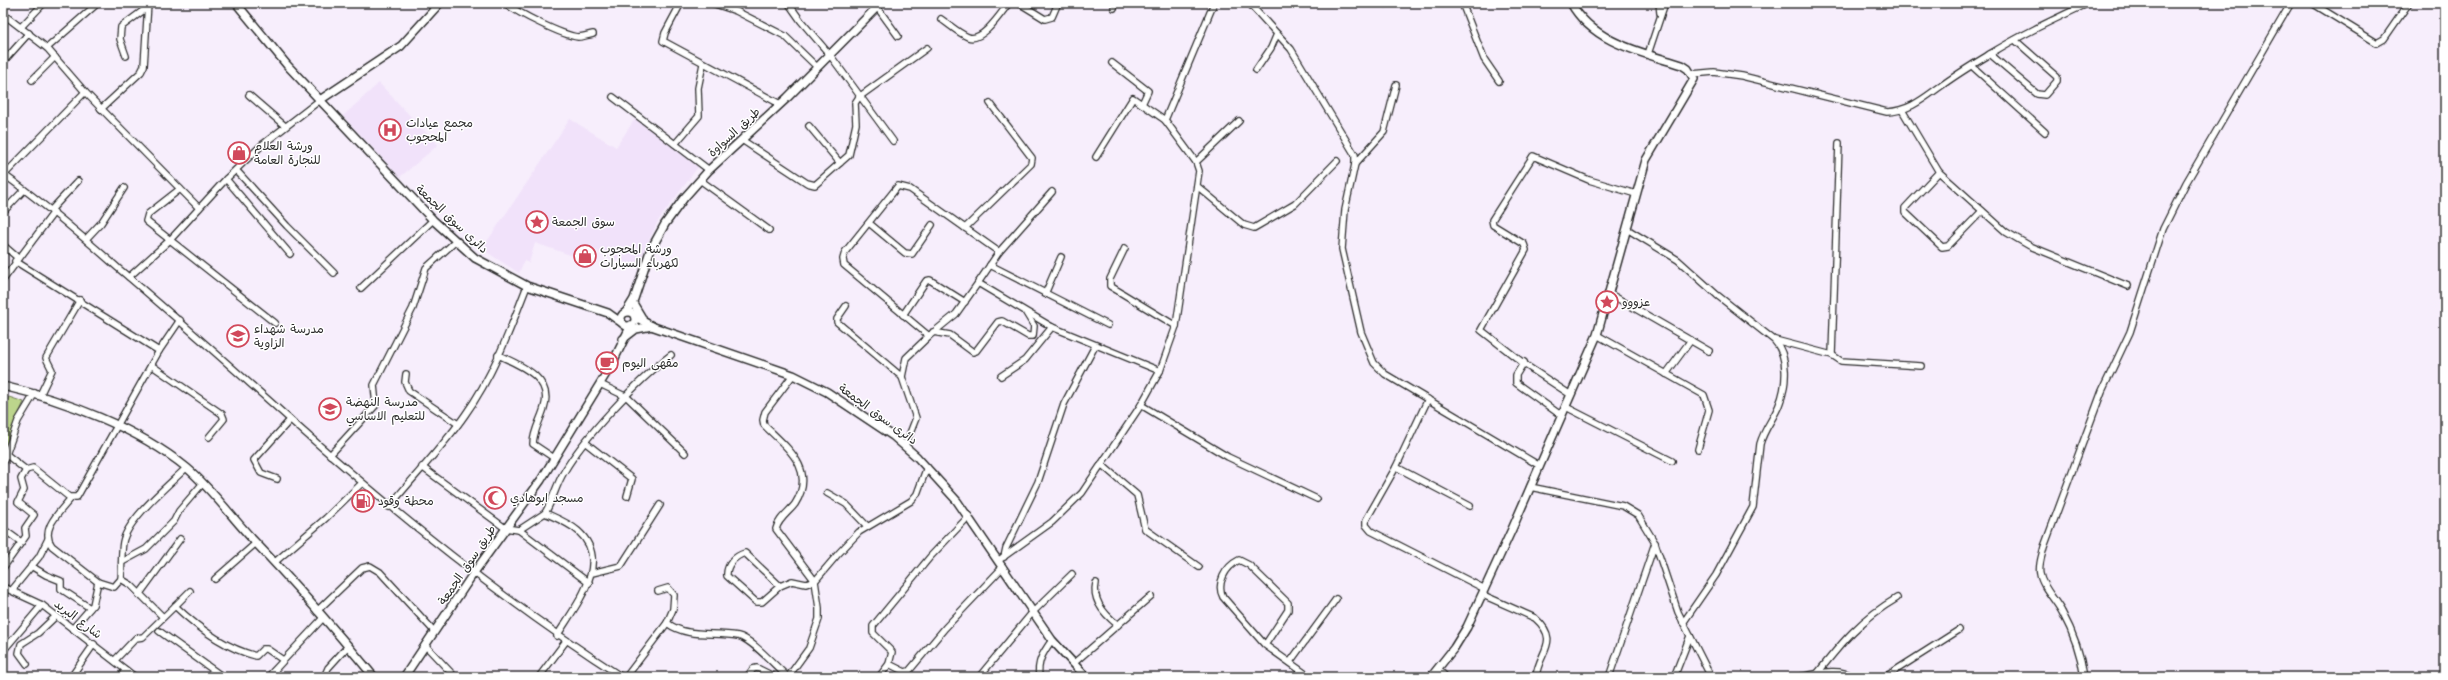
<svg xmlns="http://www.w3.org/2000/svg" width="2448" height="680" viewBox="0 0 2448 680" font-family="'Architects Daughter','Playpen Sans Arabic',sans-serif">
<rect width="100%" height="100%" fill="#f7eefc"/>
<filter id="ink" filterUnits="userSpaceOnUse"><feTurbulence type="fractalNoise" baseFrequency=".025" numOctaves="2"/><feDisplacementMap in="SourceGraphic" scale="8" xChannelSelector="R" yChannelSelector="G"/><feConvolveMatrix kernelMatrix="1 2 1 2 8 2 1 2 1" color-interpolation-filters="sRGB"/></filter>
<g filter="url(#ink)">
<!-- built -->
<g fill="#f1e2fa">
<path d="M379,83L438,145L400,177L343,116Z"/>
<path d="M570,119L616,147L635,119L698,167L658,221L636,268L590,248L585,260L535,243L529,263L524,261L519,273L482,249Z"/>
</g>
<!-- green -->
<path fill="#bcd58c" stroke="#74805c" d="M9,397L24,402L11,431L7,452L3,460V404Z"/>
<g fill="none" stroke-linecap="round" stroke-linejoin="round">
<!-- minor casing -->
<g stroke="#2b2b2b" stroke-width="8">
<g id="minor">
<path d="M429,3L435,9"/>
<path d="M505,3C518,13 561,35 578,37C583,37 588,35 593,34"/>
<path d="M681,3L665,33L663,41L780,104"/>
<path d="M712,3L736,11L785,36L817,67"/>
<path d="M1019,3L1045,19L1052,17L1058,3"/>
<path d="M1249,3L1291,49L1355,155V164L1345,210L1342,249L1361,332L1374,363L1385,374L1540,466"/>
<path d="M1385,3L1386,4"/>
<path d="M1462,3L1484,59L1499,81"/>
<path d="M1659,3L1660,13"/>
<path d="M2312,3L2377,43L2384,39L2409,3"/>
<path d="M789,4L801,21L830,55L893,141"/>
<path d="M877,7L898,36"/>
<path d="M1114,8L1116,3"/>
<path d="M3,14L47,48L85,92L199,208"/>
<path d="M941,19C950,25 958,33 968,37C982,43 1001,13 1009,3"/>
<path d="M21,27L44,3"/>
<path d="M47,48L98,3"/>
<path d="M1648,54L1665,3"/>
<path d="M1990,54L2037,94L2045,95L2057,81V77L2015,40"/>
<path d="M126,56L120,39L121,27L148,7"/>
<path d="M3,62L29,33"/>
<path d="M1112,63L1148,91L1142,104"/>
<path d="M1972,66L2045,132"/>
<path d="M1256,70L1271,48L1277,34"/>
<path d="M1692,74L1714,72L1742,76L1887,112C1910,111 1924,98 1941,86C1957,74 1974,64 1990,54C2022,34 2055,19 2089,3"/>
<path d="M32,80L55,57"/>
<path d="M249,95L285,126"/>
<path d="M613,97L709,170"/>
<path d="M101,109L141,72L144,66L148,3"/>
<path d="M1902,110L1939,172L2006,232L2030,246L2128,286"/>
<path d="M809,126L840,163"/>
<path d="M742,140L807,183L815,185L849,155L856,124L855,103L859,97L927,48"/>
<path d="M675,144L699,116L698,88L703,64"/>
<path d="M1096,157L1133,98L1165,120"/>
<path d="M1196,162L1239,121"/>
<path d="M1355,164L1384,132L1396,85"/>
<path d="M236,170L287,226L334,273"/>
<path d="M1939,172L1905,208V212L1942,247L1948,246L1982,211"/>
<path d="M3,174C44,203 81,235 118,268C177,318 235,370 293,422C397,515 505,602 622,677"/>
<path d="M4,175L85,92"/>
<path d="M226,179L290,254"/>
<path d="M700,180L769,230"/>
<path d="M1197,186L1244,225L1254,228L1295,204L1337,161"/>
<path d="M180,189L148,214L146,221L275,323"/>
<path d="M51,210L78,181"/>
<path d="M3,212L24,190"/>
<path d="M869,223L905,253L912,254L932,225"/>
<path d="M965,228L1031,164L1032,158L990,103"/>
<path d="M1627,229L1678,260L1717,295L1774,340C1789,356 1787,385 1779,405C1774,418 1764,429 1760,444L1753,507L1716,575L1683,623"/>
<path d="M86,239L101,223L124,188"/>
<path d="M3,245L18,258"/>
<path d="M1125,248L1110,279V286L1176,326"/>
<path d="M990,265L1108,325"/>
<path d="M129,277L170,240L226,179L262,145L320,100"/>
<path d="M3,280L54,212"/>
<path d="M978,283L999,252L1052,192"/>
<path d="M361,288L433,220"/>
<path d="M1045,294L1061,257"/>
<path d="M1610,294L1709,351"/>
<path d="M846,306L837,319V322L902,377"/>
<path d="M903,315L926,281L930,280L965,302"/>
<path d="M933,332L950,335L973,352L976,351L998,322L1002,321L1028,336H1033L1034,326L1026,313"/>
<path d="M1597,335L1704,395L1709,410L1698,449"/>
<path d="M929,336L844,265L843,259L845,252L898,186L910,189L999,252"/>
<path d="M1775,340L1832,355L1841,361L1921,366"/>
<path d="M159,351L180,320"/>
<path d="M498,355C520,365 554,378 544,408C541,419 533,432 533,444L554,458"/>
<path d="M1832,355L1839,143"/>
<path d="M1524,362L1516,375V383L1562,416"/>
<path d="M151,365L222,414L224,419L209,437"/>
<path d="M406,374L405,382L409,391L458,424"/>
<path d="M1666,374L1691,340"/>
<path d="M1001,376L1025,360L1052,327"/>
<path d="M600,384L627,397L685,453"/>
<path d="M40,395L52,370L46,358L80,300"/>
<path d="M1571,395L1527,366L1481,330L1526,250L1524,244L1493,225L1492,220L1533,156L1589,180L1636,194"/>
<path d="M1428,399L1396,467L1366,520V525L1371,531L1485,589"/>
<path d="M1141,405L1228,457L1317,499"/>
<path d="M1566,407L1672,461"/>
<path d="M586,443L632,479L627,496"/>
<path d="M905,446L916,418L902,377L906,358L929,336L956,314L978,283L1052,327L1160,371"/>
<path d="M7,455L26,470L33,468L69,497H77L159,351L15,261"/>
<path d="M330,455L376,405L374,385L413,308L426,268L456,241"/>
<path d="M3,463L18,421L35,393"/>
<path d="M1101,464L1137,495L1145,529L1199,567"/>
<path d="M422,467L505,528L519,530L545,513"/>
<path d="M1396,467L1470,506"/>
<path d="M277,479L261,473L254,460L290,420"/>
<path d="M1530,487L1623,506L1638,515L1655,543L1678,612L1711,677"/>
<path d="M827,493L846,504L867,526"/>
<path d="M71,498C61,511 39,529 52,546L98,582"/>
<path d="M389,507C414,476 443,447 465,415C493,376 510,330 527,286"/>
<path d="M3,529L21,542"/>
<path d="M519,530L589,583"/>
<path d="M745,553L780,586L762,602H756L727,576C726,565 735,556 745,553Z"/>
<path d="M1004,557L1006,548L1038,482L1064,404L1095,346"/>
<path d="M999,560L1052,522L1082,493L1141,405L1160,371L1176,326L1199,171L1196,162L1165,120L1214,3"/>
<path d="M122,562L146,549L174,521L179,511L203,483"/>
<path d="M275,562L326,518L362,483"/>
<path d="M31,566L46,575L61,581V589L90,608"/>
<path d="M3,568L26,536L25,528L34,515L18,502L24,490L21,479L26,470"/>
<path d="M592,573L621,566L660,505"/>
<path d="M121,579C122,567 121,554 123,542C128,518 169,485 186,468"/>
<path d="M215,579L256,543"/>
<path d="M1096,583C1092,600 1105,615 1118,625"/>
<path d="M780,586L792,581L806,584L815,581L838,554L859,532L911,501L917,494L927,467"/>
<path d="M3,587L42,605L135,677"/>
<path d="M12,590L39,557L48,539"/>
<path d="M658,591L668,588L674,595L673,609L667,623"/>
<path d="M139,595L180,539"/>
<path d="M1483,595L1535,618C1562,642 1538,652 1536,677"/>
<path d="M175,606L190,591"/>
<path d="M317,611L362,568L370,566L380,572L434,631"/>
<path d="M73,628L93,605L98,582L114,587L121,579L131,585L163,617"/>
<path d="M159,631L223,677"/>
<path d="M557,636C575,606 613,562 578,531C569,523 556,518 545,513C553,500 556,485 564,472C585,436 638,380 671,355"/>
<path d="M425,645L455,677"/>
<path d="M1265,645L1288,610V603L1249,565L1239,560C1225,567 1216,584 1223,597L1265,645L1310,677"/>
<path d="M3,651L42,605"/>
<path d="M115,660L136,638L143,637L175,606C197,627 225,648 256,656L263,649H267L283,660"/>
<path d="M1290,662L1336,599"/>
<path d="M1074,663L1151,596"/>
<path d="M27,664L19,653L21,644L38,633L56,616"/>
<path d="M889,664L905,672L909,671L945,628L1003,567"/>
<path d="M1438,669L1446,677"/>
<path d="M274,671L280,677"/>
<path d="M1817,674C1842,642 1861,619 1897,598"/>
<path d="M71,677L94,644"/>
<path d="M98,677H102"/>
<path d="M120,677L126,670"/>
<path d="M268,677L323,618"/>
<path d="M324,677L328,668L348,646"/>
<path d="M539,677L566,641"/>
<path d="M626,677L667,623C689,639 713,631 738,636C752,639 776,667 788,677"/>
<path d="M747,677L753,669L757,668L775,677"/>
<path d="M788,677L809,648L819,619V608L815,581L776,529C778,519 789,512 795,504C817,469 787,448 764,425L763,420L765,412L793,375"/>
<path d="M879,677L889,664L892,652L873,633V626L930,557L969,516"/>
<path d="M979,677L1032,613L1072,574"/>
<path d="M1039,677C1037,661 1043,653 1052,640"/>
<path d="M1609,677L1655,543"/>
<path d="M1674,677L1690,636"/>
<path d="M1800,677C1817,674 1838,667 1853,677"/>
<path d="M1885,677L1959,630"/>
<path d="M2084,677C2081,655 2073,632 2062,612C2056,600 2042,587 2040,574C2038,565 2042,556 2044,547L2102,391L2130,332L2163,229L2186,183L2291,3"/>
</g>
</g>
<!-- tertiary casing -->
<g stroke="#2b2b2b" stroke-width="10">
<g id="tertiary">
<path d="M320,100L401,46L440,3"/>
<path d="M626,312L634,299L650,251L665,224L684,198L709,170L787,98L881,3"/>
<path d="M3,386C64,400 138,428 187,468C213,490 232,518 256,543C297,586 336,631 374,677"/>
<path d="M404,677L473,574L541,480L612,364L631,325"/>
<path d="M1431,677L1454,648L1467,627L1513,527L1597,335L1646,160L1694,79L1688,69L1682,65C1641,52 1593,43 1571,3"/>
</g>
</g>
<!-- secondary casing -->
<g stroke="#2b2b2b" stroke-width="10">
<g id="secondary">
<path d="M236,3L287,65L433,220L475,258L527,286L608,313L622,323"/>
<path d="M633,303L642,318"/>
<circle cx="628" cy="319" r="7"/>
<path d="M635,317L654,327L793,375L827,392L893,436L917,457L957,501L1052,640L1086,677"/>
<path d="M623,339L636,329L652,326"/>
</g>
</g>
<!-- minor -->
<use href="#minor" stroke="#fff" stroke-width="5.5"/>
<!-- tertiary -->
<use href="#tertiary" stroke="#fff" stroke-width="7"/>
<!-- secondary -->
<use href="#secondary" stroke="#fff" stroke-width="7"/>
</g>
</g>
<!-- icons -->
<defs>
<g id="hospital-ring" transform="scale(1.15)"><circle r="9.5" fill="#fff" stroke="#d1495b" stroke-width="1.5"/><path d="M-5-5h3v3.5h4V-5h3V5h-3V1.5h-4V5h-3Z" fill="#d1495b"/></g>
<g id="shop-ring" transform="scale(1.15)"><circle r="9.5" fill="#fff" stroke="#d1495b" stroke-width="1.5"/><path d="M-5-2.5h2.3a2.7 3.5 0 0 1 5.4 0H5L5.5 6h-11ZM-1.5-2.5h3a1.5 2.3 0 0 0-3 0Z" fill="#d1495b"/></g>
<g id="sight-ring" transform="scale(1.15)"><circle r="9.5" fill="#fff" stroke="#d1495b" stroke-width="1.5"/><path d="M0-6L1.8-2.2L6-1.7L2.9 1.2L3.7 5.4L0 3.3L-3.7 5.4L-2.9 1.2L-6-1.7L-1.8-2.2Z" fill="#d1495b"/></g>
<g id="school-ring" transform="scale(1.15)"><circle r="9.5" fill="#fff" stroke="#d1495b" stroke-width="1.5"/><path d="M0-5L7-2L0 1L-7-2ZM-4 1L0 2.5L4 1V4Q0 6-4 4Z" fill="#d1495b"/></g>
<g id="cafe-ring" transform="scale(1.15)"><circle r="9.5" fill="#fff" stroke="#d1495b" stroke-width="1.5"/><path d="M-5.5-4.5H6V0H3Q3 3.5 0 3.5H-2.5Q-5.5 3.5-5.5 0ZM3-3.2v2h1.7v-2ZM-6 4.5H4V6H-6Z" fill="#d1495b"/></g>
<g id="mosque-ring" transform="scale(1.15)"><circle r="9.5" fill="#fff" stroke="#d1495b" stroke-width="1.5"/><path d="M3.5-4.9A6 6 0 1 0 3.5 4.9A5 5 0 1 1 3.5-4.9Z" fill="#d1495b"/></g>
<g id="fuel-ring" transform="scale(1.15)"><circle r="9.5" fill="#fff" stroke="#d1495b" stroke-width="1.5"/><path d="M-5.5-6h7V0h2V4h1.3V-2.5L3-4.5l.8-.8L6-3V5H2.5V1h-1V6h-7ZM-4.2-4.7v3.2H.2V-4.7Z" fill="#d1495b"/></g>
</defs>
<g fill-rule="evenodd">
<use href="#hospital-ring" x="390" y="130"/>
<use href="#shop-ring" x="239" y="153"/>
<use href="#sight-ring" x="537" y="222"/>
<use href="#shop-ring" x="585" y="256"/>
<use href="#sight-ring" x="1607" y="302"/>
<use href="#school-ring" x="238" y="336"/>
<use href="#cafe-ring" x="607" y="363"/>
<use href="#school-ring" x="330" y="409"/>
<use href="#mosque-ring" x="495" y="498"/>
<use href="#fuel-ring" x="363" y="501"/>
</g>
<g text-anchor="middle" stroke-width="3" stroke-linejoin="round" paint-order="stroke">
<!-- poi labels -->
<g font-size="12" fill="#2b2b2b" stroke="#fff" text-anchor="start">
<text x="406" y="127">مجمع عيادات<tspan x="406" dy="14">المحجوب</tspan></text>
<text x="254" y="150">ورشة العلام<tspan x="254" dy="14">للنجارة العامة</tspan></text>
<text x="552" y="226">سوق الجمعة</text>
<text x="600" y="253">ورشة المحجوب<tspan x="600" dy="14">لكهرباء السيارات</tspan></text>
<text x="1622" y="306">عزووو</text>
<text x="254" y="333">مدرسة شهداء<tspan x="254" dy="14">الزاوية</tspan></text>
<text x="622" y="367">مقهى اليوم</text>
<text x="346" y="406">مدرسة النهضة<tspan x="346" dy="14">للتعليم الاساسي</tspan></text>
<text x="510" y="502">مسجد ابوهادي</text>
<text x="378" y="505">محطة وقود</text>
</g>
<!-- street labels -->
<g font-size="12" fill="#2b2b2b" stroke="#fff">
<text transform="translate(734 132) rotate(-43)" y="4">طريق السواوة</text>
<text transform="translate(452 219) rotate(43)" y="4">دائرى سوق الجمعة</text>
<text transform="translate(878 414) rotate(36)" y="4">دائرى سوق الجمعة</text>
<text transform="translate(467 565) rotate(-56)" y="4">طريق سوق الجمعة</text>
<text transform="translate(78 619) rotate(37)" y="4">شارع البريد</text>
</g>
</g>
<!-- margin -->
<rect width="2448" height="680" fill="none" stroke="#fff" stroke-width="16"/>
<rect x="8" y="8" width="2432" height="664" fill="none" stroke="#2b2b2b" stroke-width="1.5" filter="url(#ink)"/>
</svg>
